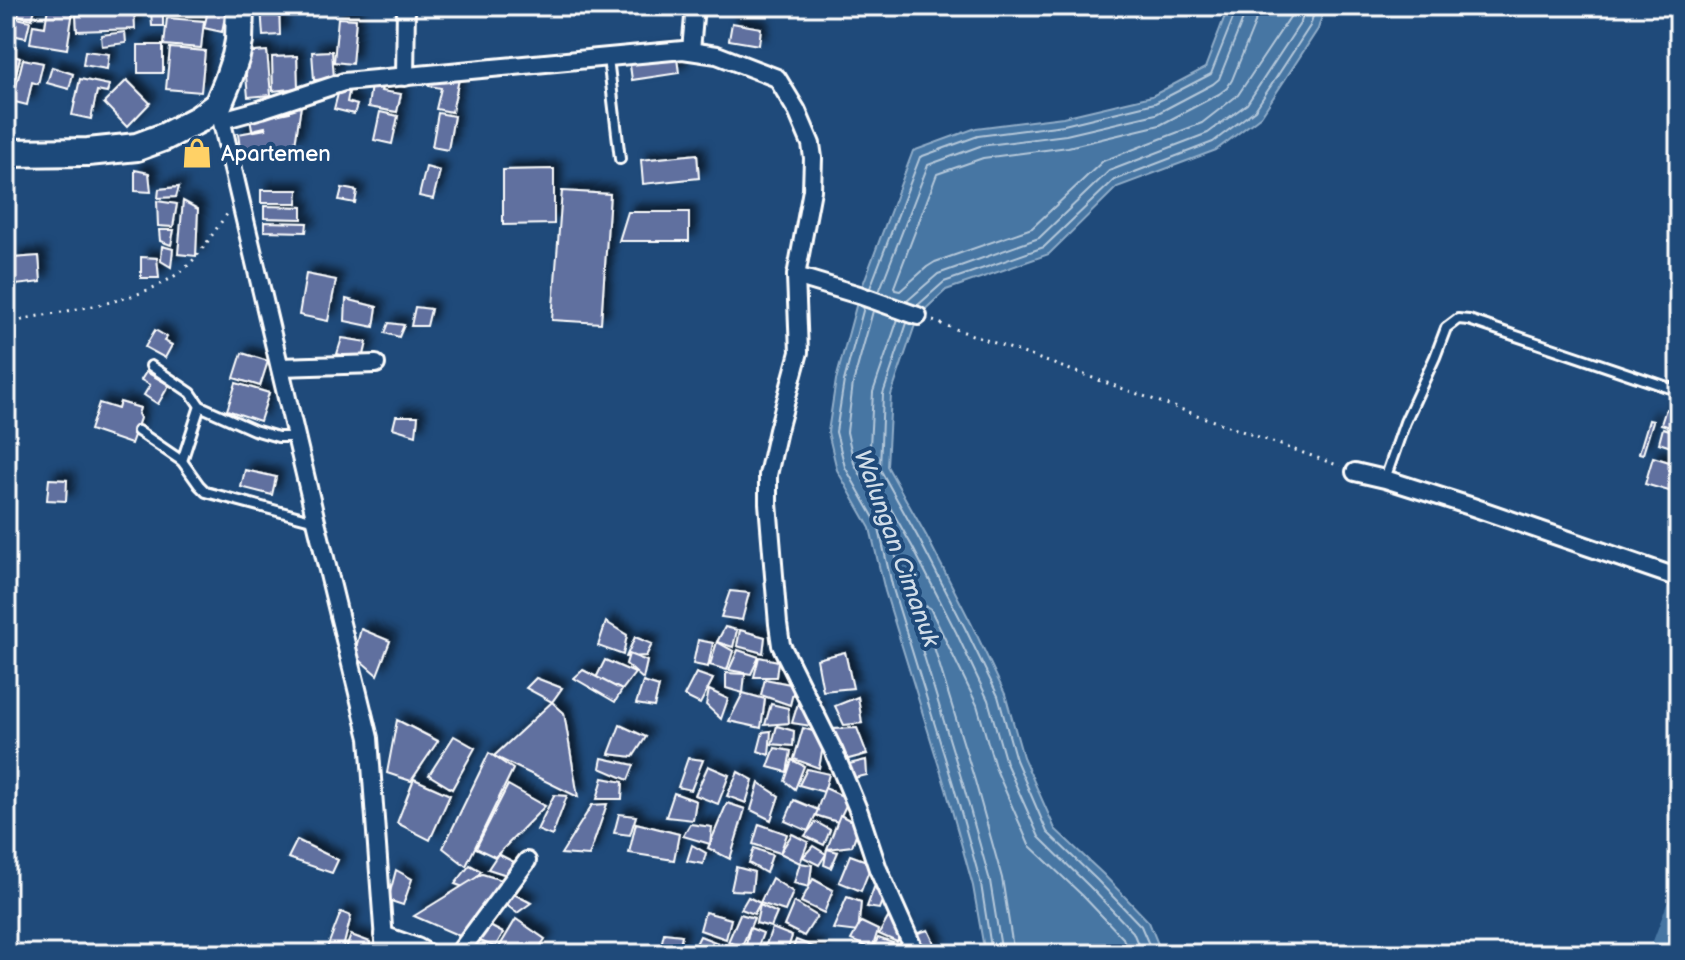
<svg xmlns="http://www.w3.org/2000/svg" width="1685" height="960" viewBox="0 0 1685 960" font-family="'Balsamiq Sans',sans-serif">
<defs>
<filter id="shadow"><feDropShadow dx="7" dy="-7" stdDeviation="4" flood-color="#0009"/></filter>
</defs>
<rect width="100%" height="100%" fill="#1f4a7a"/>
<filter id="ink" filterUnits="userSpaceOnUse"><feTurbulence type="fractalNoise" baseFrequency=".0125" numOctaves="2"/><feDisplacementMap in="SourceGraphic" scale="16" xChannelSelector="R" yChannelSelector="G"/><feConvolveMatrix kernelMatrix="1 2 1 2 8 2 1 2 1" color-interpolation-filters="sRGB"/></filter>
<g filter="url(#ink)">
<!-- water -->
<path fill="#4776a3" stroke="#91adc8" stroke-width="2" d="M1227,6H1325L1318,29L1261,116L1216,150L1117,187L1049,254L946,290L918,316L891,395L887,466L927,537L972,625L1005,694L1023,757L1055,829L1103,874L1149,922L1162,954H985L973,886L946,789L885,591L870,528L837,470L828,432L836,380L859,295L913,151L976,128L1063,117L1152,96L1205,68L1226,13Z"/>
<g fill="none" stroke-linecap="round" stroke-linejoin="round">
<!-- shore -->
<g stroke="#b5c8da" stroke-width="2">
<path d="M1257,6L1255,23L1232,80L1227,88L1219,94L1160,125L1068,147L983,158L937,174L894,287L895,290L900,291L927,267L935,262L1032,228L1103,161L1202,123L1238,95L1290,17L1293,6"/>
<path d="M870,288L920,157L978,136L1064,125L1155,103L1211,74L1234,16V6"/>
<path d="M879,292L928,165L980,146L1066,135L1156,114L1213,84L1219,79L1243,19L1245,6"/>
<path d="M907,301L938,274L1039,238L1109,171L1208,133L1247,104L1301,22L1306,6"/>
<path d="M918,305L944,282L1044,247L1114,180L1213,142L1255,110L1310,26L1316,6"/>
<path d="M864,307L844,381L836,432L845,467L878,525L893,589L954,787L981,884L992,954"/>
<path d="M873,311L853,383L847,432L854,463L888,523L903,587L963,784L990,881L1002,954"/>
<path d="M898,319L873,392L869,464L870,472L912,546L956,632L988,700L1006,763L1039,837L1090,887L1133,932L1142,954"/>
<path d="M907,323L883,394L880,469L920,541L965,628L998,696L1016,760L1047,832L1097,880L1141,926L1153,954"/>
<path d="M1014,954L1002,878L975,781L923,611L925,606L930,608L977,705L995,767L1029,845L1082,895L1123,938L1129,954"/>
</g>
<!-- river -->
<path stroke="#4776a3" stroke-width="26" d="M1662,954L1679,909"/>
</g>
<!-- building -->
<g fill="#61709f" stroke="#fff" stroke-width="2" filter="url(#shadow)">
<path d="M6,6H36L32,19L6,12Z"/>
<path d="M95,6H115L117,9H134L135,29L77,31L76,15L93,14Z"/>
<path d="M209,6H227L222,32L204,28Z"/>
<path d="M261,6H279L280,35L263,36Z"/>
<path d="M48,7L73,11L67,49L30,43L33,25L45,27Z"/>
<path d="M163,10V26H152L151,11Z"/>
<path d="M17,18L30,21L26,38L12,35Z"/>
<path d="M167,18L204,21L201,48L164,45Z"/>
<path d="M338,18L356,19L352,64L334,62Z"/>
<path d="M732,23L761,28L759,45L729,40Z"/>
<path d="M125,32L126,43L102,46L101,35Z"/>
<rect x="138" y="45" width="25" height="28"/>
<path d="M170,48L205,51L201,92L166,89Z"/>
<path d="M85,51L109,54L107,69L83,65Z"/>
<path d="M267,51L271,95L248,97L244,53Z"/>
<path d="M332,51L334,79L314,80L312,52Z"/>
<path d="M676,51L679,73L632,80L629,58Z"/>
<path d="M6,54L20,58L14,80L6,78Z"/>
<path d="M297,56L298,88L273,91L272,57Z"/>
<path d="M23,59L43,63L38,84L32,82L27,105L7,100L10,86L16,87Z"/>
<path d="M52,67L73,74L69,89L47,83Z"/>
<path d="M432,74L459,79L452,112L436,109L441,88L429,86Z"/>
<path d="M80,79L109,85L107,93L97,91L91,119L72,115Z"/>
<path d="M127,80L150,103L127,127L104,103Z"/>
<path d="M371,85L382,87L381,91L401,94L397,112L368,107Z"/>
<path d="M339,90L349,92L347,102L357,105L354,114L334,109Z"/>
<path d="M289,104L301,106L295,144L280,146V150L241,156L238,134L266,129L265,127L252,130L249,113L274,109L275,115L290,112Z"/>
<path d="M380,112L398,116L392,144L374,140Z"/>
<path d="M438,113L454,116L448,150L432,147Z"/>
<path d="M697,154L699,178L643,184L641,160Z"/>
<path d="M426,167L440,171L433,199L419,196Z"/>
<path d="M554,169V224L503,225V170Z"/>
<path d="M135,170L149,173L151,192L135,191Z"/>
<path d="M179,187L176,197L158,198L159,189Z"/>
<path d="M342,188L357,191L355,203L339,200Z"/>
<path d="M261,190H298L297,203H261Z"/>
<path d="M562,191L610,194L601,323L552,320Z"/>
<path d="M157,201L177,204L173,227L158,226Z"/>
<path d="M183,201L198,209L196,256L178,254Z"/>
<path d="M264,206L302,207V219L264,218Z"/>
<path d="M628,212H689V241H619Z"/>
<path d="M264,222L307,223L306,232L264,231Z"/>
<path d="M159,230H174L171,245L160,241Z"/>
<path d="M162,246L173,249L171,267L161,261Z"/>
<path d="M39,256L41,282L16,285L13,258Z"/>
<path d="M141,257L157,258L159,278H141Z"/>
<path d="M306,274L336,280L328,321L299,315Z"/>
<path d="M346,299L377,307L374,327L345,321Z"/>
<path d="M415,307L431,309L427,326H411Z"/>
<path d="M389,323L404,325L399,337L385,333Z"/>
<path d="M155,330L167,337L164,341L172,345L165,358L145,347Z"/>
<path d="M342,338L367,342L363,359L337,354Z"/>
<path d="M242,353L268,361L260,386L234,378Z"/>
<path d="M146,372L169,385L158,404L144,395L150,385L141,380Z"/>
<path d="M236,383L269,393L260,421L227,410Z"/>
<path d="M120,402L140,408L138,414L140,418L131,444L90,430L99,403L118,409Z"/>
<path d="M1666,409L1679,413L1676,429L1661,424Z"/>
<path d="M396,416H418L416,435L393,428Z"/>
<path d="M1649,420L1653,421L1643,454L1639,453Z"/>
<path d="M1663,428L1676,432L1671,447L1659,443Z"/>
<path d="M1653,457L1679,465V494L1645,484Z"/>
<path d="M245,470L276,477L272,495L241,487Z"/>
<path d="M49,479L67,480L66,501L47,500Z"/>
<path d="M730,591L749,593L742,620L721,617Z"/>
<path d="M606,622L627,635L623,655L598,646Z"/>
<path d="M725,627L737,630L733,647L717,642Z"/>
<path d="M361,629L390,641L377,675L354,655Z"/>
<path d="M740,630L765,637L763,653L737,646Z"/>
<path d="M635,637L652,644L646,656L626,657Z"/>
<path d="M698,640L713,643L708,667L693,664Z"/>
<path d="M717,642L733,651L727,670L710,665Z"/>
<path d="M738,650L759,657L751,674L729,670Z"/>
<path d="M845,652L853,688L823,691L817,659Z"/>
<path d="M629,654L647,661L643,679L626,664Z"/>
<path d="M759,657L778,661L776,677H754Z"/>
<path d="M605,660L635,673L622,690L596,678Z"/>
<path d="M583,670L622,690L615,702L574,678Z"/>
<path d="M696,673L713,679L700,704L684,696Z"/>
<path d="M726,673L745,674L743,693L726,688Z"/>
<path d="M536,678L562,688L552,702L526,688Z"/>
<path d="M765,679L795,685L790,705L761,695Z"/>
<path d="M643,682L659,687L654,707L636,704Z"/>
<path d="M709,690L728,699L721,719L706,705Z"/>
<path d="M743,693L765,699L761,728L729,721Z"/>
<path d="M858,697L862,723L844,725L835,706Z"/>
<path d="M799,700L816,710L811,726L792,723Z"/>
<path d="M552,702L564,713L578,797L494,756Z"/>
<path d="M771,704L788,708L789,723L765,725Z"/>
<path d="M397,720L438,741L411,781L387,773Z"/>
<path d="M620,725L646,737L633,757L609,754Z"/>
<path d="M777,726L794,731L793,746L772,744Z"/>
<path d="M803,728L825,735L819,768L794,759Z"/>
<path d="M857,728L867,754L845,760L833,729Z"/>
<path d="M771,731L769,755L758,751L763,732Z"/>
<path d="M454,736L475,748L452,789L429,775Z"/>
<path d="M775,748L791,751L787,772L768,767Z"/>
<path d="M489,753L513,769L466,866L443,848Z"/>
<path d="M602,758L634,765L628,780L600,768Z"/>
<path d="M688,758L703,760L691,790L678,787Z"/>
<path d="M792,760L804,766L795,789L785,781Z"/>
<path d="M866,760L867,775L854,778L849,764Z"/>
<path d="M708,766L729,775L718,804L695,795Z"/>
<path d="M807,769L829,774L824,792L799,785Z"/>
<path d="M738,772L753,780L746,803L727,796Z"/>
<path d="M603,778L623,782L622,799H597Z"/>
<path d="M414,779L450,795L430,840L397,823Z"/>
<path d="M759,783L779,796L771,820L751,810Z"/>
<path d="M508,785L545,806L495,857L476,848Z"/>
<path d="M825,788L849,799L838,822L815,815Z"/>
<path d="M674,793L696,801L693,820L666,817Z"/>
<path d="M554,795L567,796L552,836L537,830Z"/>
<path d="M794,800L818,810L808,831L785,821Z"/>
<path d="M727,803L745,809L730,859L708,848Z"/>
<path d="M607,804L589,856L561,854L592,805Z"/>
<path d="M619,814L636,816L630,835L614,833Z"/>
<path d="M840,815L859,825L852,846L827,849Z"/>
<path d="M816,822L830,830L824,845L805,836Z"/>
<path d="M636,823L679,834L674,860L629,853Z"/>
<path d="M690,824L712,827L710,844L683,836Z"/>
<path d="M759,824L787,834L780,853L753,844Z"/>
<path d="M792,834L808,842L800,863L780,853Z"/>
<path d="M297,840L338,860L332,873L288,858Z"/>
<path d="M692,845L706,853L703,864L687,861Z"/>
<path d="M813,846L826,854L819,865L803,857Z"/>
<path d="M754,848L772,855L766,873L749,863Z"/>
<path d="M827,849L838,852L831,868L824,865Z"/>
<path d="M498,854L516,863L510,876L488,869Z"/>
<path d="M850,855L872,863L861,891L839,882Z"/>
<path d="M800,863L812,865L809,887L794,883Z"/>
<path d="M470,865L481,871L469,889L455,884Z"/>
<path d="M736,867L754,872L752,891L731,890Z"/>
<path d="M396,870L412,879L403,905L388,900Z"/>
<path d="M482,874L502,880L462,937L414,916Z"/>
<path d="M772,878L793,892L785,911L760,903Z"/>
<path d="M813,879L833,890L824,913L801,902Z"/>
<path d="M875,885L884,895L879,909L867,907Z"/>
<path d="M510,892L531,903L517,913L501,901Z"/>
<path d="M748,897L760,903L754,914L741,909Z"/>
<path d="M847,897L861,902L858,932L833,929Z"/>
<path d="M794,902L817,916L804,936L784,926Z"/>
<path d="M760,905L777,913L771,927L756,923Z"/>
<path d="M341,912L351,916L342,952L327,948Z"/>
<path d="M705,912L731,919L726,939L700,930Z"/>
<path d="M740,914L754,918L742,946L728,942Z"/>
<path d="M888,918L904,929L897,942L879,934Z"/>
<path d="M516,919L545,939L535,954H495Z"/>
<path d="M861,922L878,930L872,949L851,940Z"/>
<path d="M484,923L503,933L495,947L475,939Z"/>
<path d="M750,928L763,933L755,954L746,945Z"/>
<path d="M772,928L792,936L786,954L763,953Z"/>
<path d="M928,930L937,949L922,954L918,933Z"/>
<path d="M664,933L682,935L678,954H659Z"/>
<path d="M351,935L370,942V954H344Z"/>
<path d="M700,936L723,945L720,954H691Z"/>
<path d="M878,938L893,943L889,954H870Z"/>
<path d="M796,940L819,949L817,954H791Z"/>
</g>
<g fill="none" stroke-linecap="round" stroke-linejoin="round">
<!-- service casing -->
<g stroke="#fff" stroke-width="14">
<g id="service">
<path d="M608,58L620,159"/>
<path d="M151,366L191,393L200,406L254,430L278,437H289L296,435"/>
<path d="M138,431L182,461L199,485L206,492L315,521"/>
<path d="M182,461L200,406"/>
<path d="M1385,479L1405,422L1435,357L1446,328L1458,319L1469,320L1679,391"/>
</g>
</g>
<!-- minor casing -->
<g stroke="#fff" stroke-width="22">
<g id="minor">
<path d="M691,50L695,6"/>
<path d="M405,77L406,6"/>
<path d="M219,110L316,521L369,738L385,954"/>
<path d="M222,120L262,109L344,82L683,50L717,55L777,78L797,111L811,144L813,158L812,190L796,276L799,352L778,430L768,475V503L778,624L781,645L834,752L859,812L878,869L916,954"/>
<path d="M796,276L859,295L918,316"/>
<path d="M280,367L376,364"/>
<path d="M1355,472L1385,479L1470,506L1679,578"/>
<path d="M383,935L417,947L429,954"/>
<path d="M6,951L8,954"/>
<path d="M458,954L527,861"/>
</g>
</g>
<!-- primary casing -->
<g stroke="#fff" stroke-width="32">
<path id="primary" d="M6,153L88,152L137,147L164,137L199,119L218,105L227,83L236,56L239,41L240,6"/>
</g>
<!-- path -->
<g stroke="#fff" stroke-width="3" stroke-dasharray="2 6" stroke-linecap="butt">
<path d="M933,321L1340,466"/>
<path d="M6,326C27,316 49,315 72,310C112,303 167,291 195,258C207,244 216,228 228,213"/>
</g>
<!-- service -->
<use href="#service" stroke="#1f4a7a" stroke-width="8"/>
<!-- minor -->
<use href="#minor" stroke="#1f4a7a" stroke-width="16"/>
<!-- primary -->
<use href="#primary" stroke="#1f4a7a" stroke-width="26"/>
</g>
</g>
<!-- icons -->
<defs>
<g id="shop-bare" transform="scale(2.4)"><path d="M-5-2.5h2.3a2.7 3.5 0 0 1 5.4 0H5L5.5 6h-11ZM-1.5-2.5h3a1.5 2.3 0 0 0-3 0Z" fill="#ffd166" stroke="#1f4a7a" stroke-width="2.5" paint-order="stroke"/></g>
</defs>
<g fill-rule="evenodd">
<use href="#shop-bare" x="197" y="153"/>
</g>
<g text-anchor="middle" stroke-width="8" stroke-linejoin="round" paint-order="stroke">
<!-- poi labels -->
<g font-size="22" fill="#fff" stroke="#1f4a7a" text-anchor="start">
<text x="221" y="161">Apartemen</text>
</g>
<!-- water labels -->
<g font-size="24" font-style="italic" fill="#d1dde8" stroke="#1f4a7a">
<text transform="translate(897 548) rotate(70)" y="8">Walungan Cimanuk</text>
</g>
</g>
<!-- margin -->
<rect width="1685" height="960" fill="none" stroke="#1f4a7a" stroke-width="32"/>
<rect x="16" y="16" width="1653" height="928" fill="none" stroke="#fff" stroke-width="3" filter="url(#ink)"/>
</svg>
